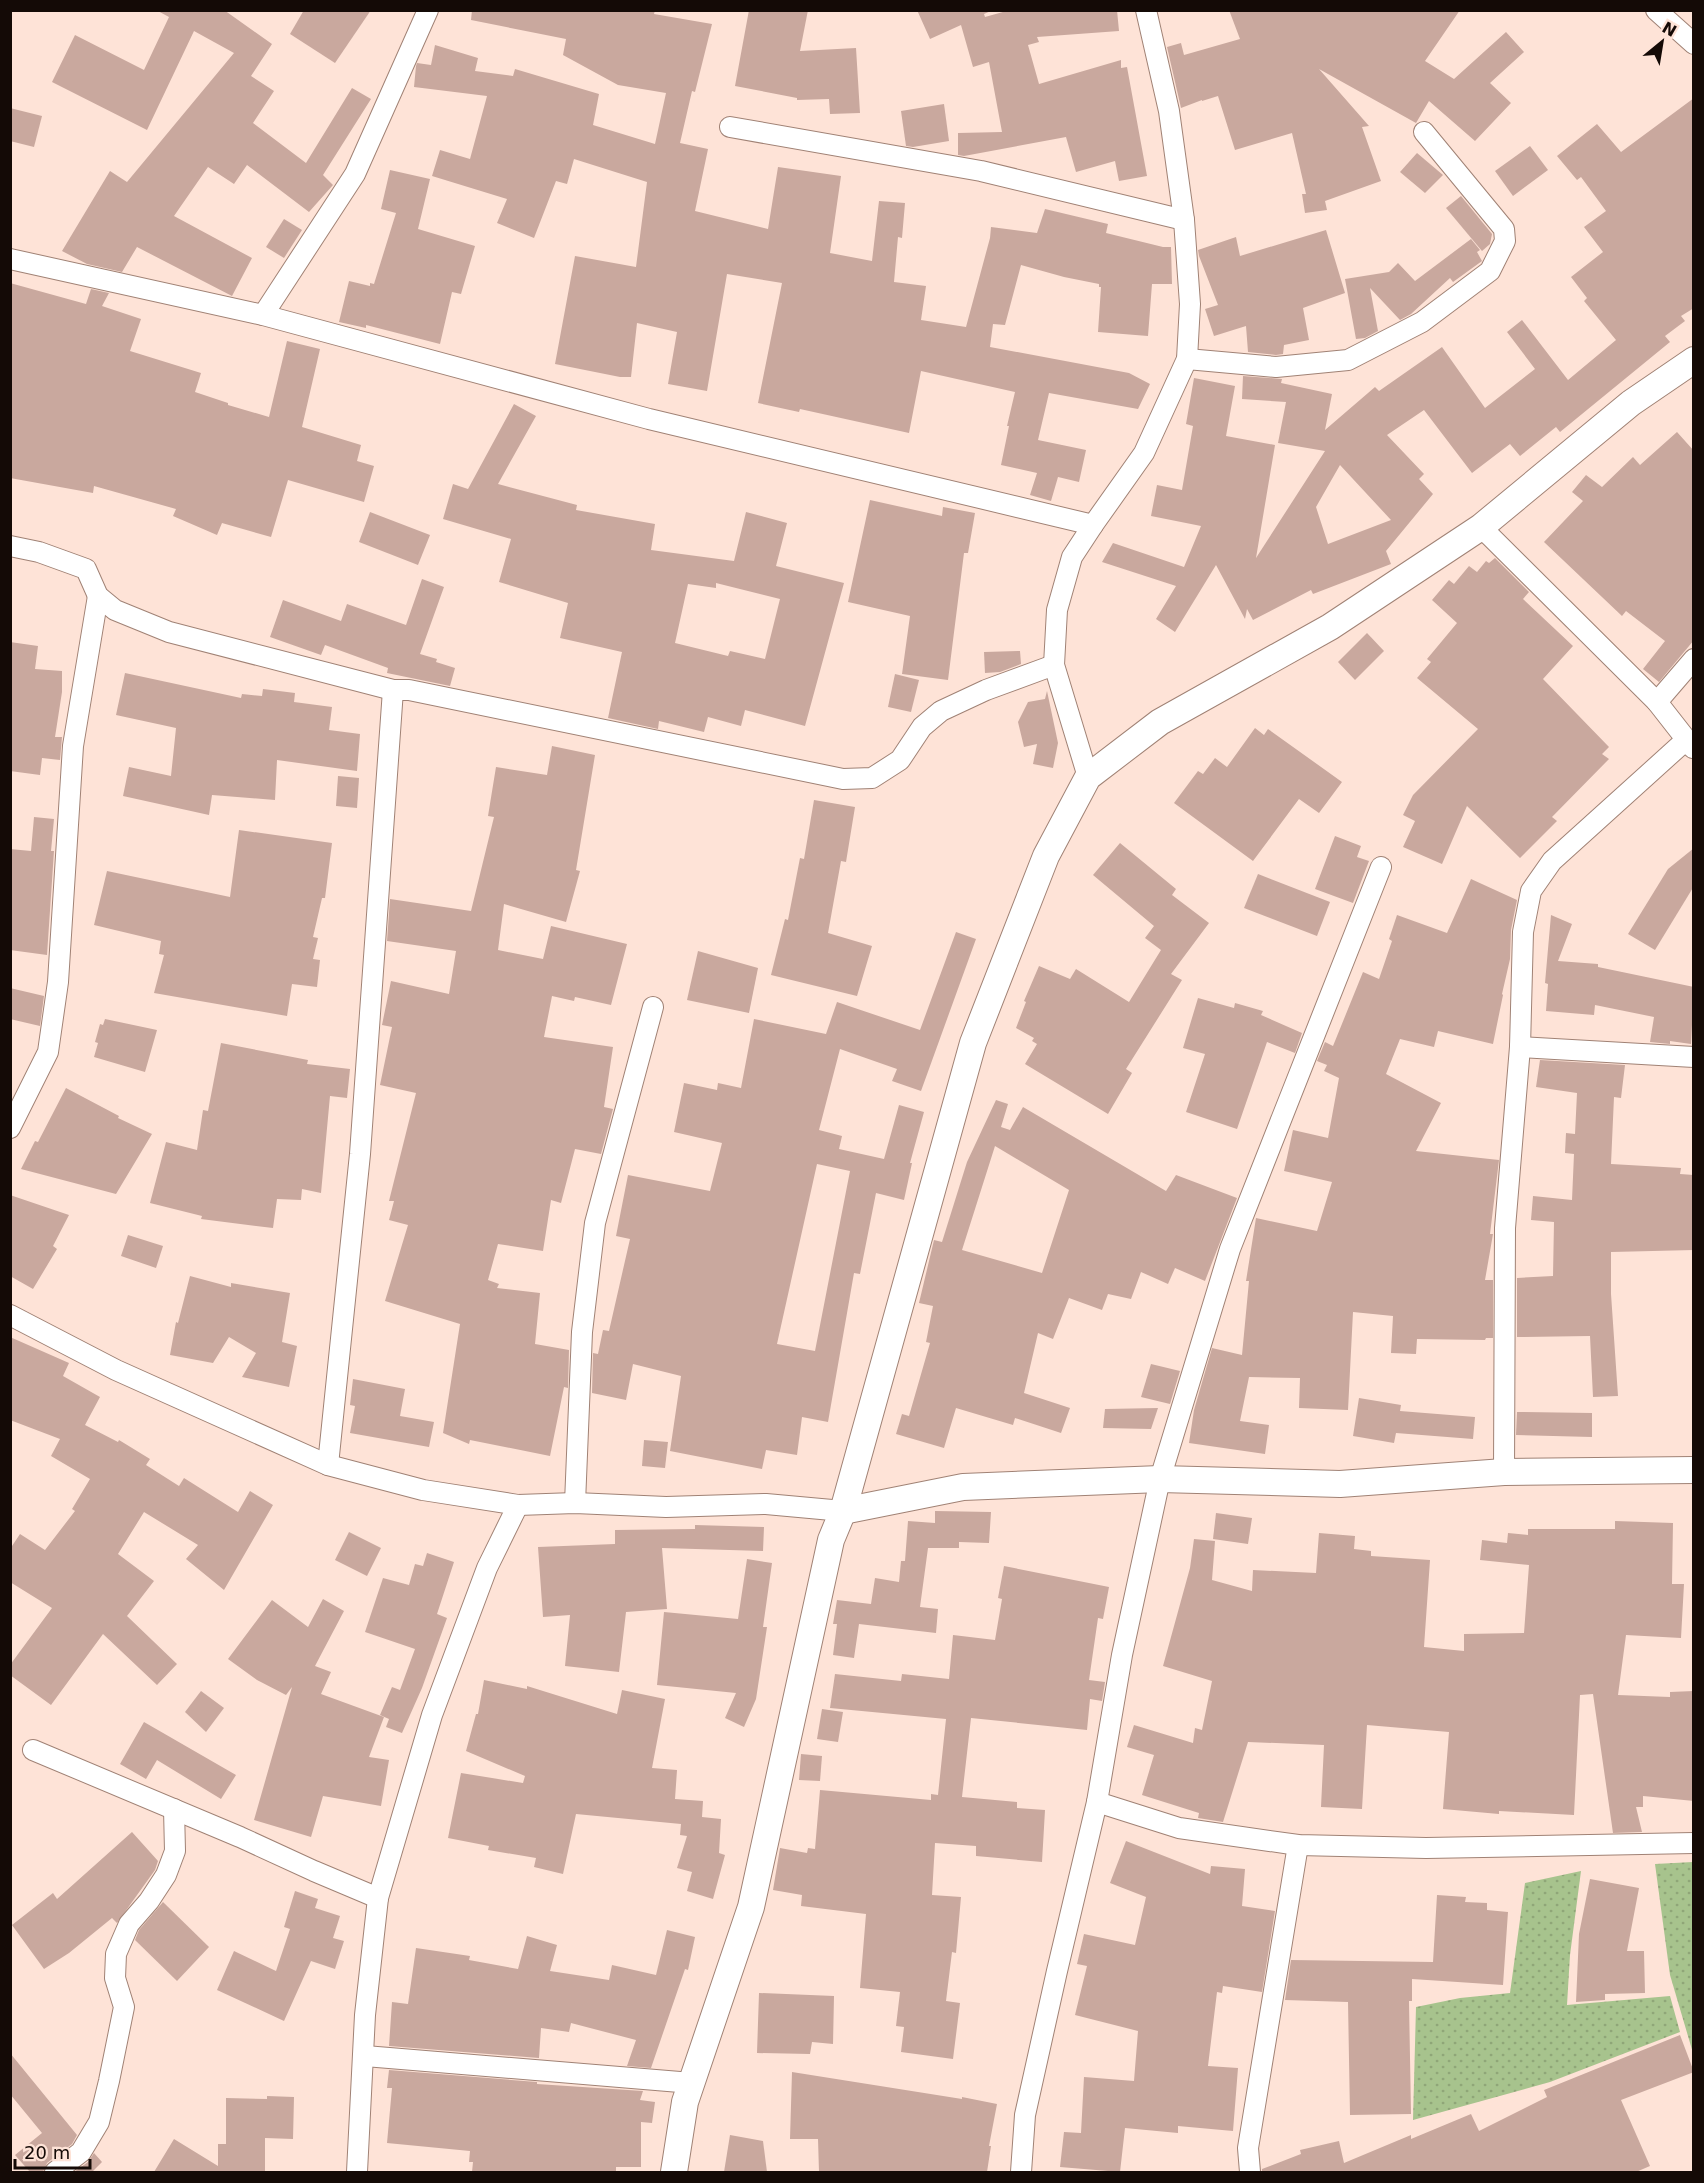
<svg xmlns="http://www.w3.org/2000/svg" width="1704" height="2183" viewBox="0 0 1704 2183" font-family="'DejaVu Sans',sans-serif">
<defs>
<pattern id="grass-dots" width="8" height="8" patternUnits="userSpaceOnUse" patternTransform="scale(1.5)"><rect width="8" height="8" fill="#a7c38d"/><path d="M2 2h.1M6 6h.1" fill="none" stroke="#8fa678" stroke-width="1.8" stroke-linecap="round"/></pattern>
</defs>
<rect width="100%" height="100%" fill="#fee3d7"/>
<!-- grass -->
<g fill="url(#grass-dots)">
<path d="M1693,1862H1694L1693,2053L1670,1975L1655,1864Z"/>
<path d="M1581,1871L1570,1955L1567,2005L1670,1996L1680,2032L1550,2082L1413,2120L1416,2007L1460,1998L1510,1993L1525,1883Z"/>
</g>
<!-- building -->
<g fill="#c9a89e" fill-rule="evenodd">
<path d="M156,10H224L272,44L251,76L274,91L253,123L306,163L352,88L371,99L323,175L333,185L309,212L247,165L234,184L208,167L174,216L252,258L232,296L137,247L122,272L87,264L62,251L110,171L127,182L234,53L194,31L147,130L52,82L75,35L144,70L169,17Z"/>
<path d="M304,10H371L335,63L290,34Z"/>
<path d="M472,10H655L654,14L712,24L695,92L692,91L680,143L708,149L695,211L768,229L778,167L841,176L830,253L872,261L879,201L905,203L902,238L898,237L894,282L926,286L921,320L966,327L990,238L991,227L1037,233L1045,209L1108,224L1106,233L1163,247H1171L1172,284H1152L1148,336L1098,332L1101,287H1099V284L1064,277L1021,265L1005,325L993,324L990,347L1129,373L1150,384L1138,409L1049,393L1038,440L1086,450L1079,482L1058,477L1051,501L1030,495L1037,473L1001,465L1009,426H1007L1015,392L921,371L909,433L800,409L799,412L758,403L782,283L727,274L707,391L668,384L677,332L637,323L631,377H620L555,364L575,256L636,267L647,182L574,159L567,184L556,181L534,238L497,223L507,199L432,176L440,150L470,159L487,96L414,87L416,66L417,63L431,65L435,45L478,58L475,71L513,76L515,69L599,94L593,125L655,144L666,93L618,85L563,55L566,39L471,20Z"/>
<path d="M749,10H808L800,51L856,48L860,113L830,114L829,99L797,100V98L735,86Z"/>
<path d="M917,10H993L984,14L985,17L1010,10H1117L1119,31L1037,37L1039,42L1028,45L1039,84L1121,60V68L1127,67L1147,176L1119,181L1115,161L1076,172L1066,137L964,156L958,155V133L1002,132L989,62L973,67L961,25L930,39Z"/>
<path d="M1229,10H1460L1425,61L1454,79L1506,32L1524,52L1490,83L1511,103L1475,141L1429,101L1416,123L1319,69L1369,126L1362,127L1381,181L1325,201L1327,210L1305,213L1302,194H1306L1292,133L1235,150L1218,96L1202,101V100L1181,108L1167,47L1181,43L1184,55L1240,39Z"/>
<path d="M1694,98V308L1681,316L1685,321L1665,336L1670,342L1560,432L1556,427L1520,456L1510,444L1472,473L1424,410L1387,435L1424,474L1419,479L1433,494L1386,551L1391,564L1313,594L1311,590L1253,620L1247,609L1245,619L1216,565L1175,632L1156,619L1176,586L1102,562L1113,543L1184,567L1201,526L1151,516L1157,485L1182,490L1193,426L1186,424L1194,378L1235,386L1226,436L1275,445L1256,558L1325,451L1278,443L1286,402L1242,399L1243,376L1282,379L1281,383L1332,394L1325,430L1375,387L1379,391L1442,347L1485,408L1535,369L1507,332L1522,320L1568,380L1616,340L1584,301L1587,298L1571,277L1603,252L1584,227L1606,211L1581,177L1577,180L1557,156L1597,124L1621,152ZM1340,465L1391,520L1328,544L1316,507Z"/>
<path d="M944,104L949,141L913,147L906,146L901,111Z"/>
<path d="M10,108L42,116L34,147L10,141Z"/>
<path d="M1530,146L1548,170L1513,196L1495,171Z"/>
<path d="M1417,153L1443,175L1425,193L1400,172Z"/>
<path d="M390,170L430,179L418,229L475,246L461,294L452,292L440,344L366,325V328L339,322L349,281L370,286V283L374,284L396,213L381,209Z"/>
<path d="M1461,196L1492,234L1490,244L1482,251L1446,208Z"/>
<path d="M284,219L302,230L284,258L266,247Z"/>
<path d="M1326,230L1345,293L1303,308L1309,340L1284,345L1283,354L1276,355L1248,352L1246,326L1214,336L1205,309L1218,305L1199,256L1198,250L1236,237L1240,256Z"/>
<path d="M1471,239L1480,250L1477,252L1482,261L1453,282L1450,278L1411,314L1400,320L1370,288L1378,331L1365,338L1356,339L1345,279L1389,272L1398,263L1415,281Z"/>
<path d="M10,283L86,304L91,289L109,293L102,306L141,319L130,351L201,373L195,392L228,403V405L269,417L287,341L320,349L302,427L361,445L357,461L374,466L364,502L288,480L271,537L222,523L217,535L173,516L176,509L94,486L93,493L10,478Z"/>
<path d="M514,404L536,416L498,484L577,505L576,510L655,524L651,550L734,561L746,512L787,523L776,566L844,583L805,726L745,710L741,726L708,717L704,732L659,721L658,729L608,718L622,652L560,638L568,603L499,582L511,539L443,519L453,484L468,489ZM716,583L780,599L765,659L730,651L728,656L675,643L688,584L716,588Z"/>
<path d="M1677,432L1694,451V640L1659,682L1643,669L1665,641L1626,611L1622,616L1544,542L1583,501L1572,492L1586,475L1602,487L1633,457L1640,465Z"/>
<path d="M870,500L942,516L943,507L975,513L968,553H964L948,680L902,674L910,616L848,602Z"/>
<path d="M370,512L430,535L418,565L359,542Z"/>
<path d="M1495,558L1529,592L1523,599L1573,646L1543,679L1609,747L1602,754L1609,759L1552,817L1557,821L1520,858L1467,806L1442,864L1403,847L1415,821L1403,815L1413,795L1478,729L1417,678L1431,662L1427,659L1457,623L1432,600L1449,580L1454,584L1469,566L1477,572L1486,561L1489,563Z"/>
<path d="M422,579L444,587L420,654L437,659L436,662L455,668L450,686L387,673L388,668L325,645L321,655L270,637L283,600L341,621L347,604L406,625Z"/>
<path d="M1367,633L1384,651L1355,680L1338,662Z"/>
<path d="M10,642L38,646L35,669L62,671V692L55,737H62L60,760L42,758L40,775L10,771Z"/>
<path d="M1020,651L1021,664L1000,672L985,673L984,652Z"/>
<path d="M125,673L241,698L242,694L262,696L263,689L295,693L294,702L332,707L329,730L360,734L357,771L277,760L275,800L212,795L209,815L123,796L129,767L171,776L176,728L116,715Z"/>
<path d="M895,674L919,680L911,712L888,707Z"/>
<path d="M1047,691L1058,743L1053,768L1033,764L1037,744L1024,747L1018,722L1028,702L1045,699Z"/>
<path d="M1255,728L1264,735L1268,729L1342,782L1319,813L1299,799L1253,861L1174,803L1198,771L1203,774L1215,758L1227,767Z"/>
<path d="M552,746L595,755L576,870L580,871L566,922L504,904L498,950L543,959L551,926L627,944L611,1005L575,997L574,1001L552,996L544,1037L613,1047L604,1107L613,1109L601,1154L575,1149L561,1203L551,1200L543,1251L498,1244L488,1280L499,1284L497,1288L540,1293L535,1344L569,1350L568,1388L564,1387L550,1456L470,1440L469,1444L443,1433L460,1324L385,1301L408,1225L389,1220L394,1201H389L416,1093L380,1085L392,1027L382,1025L391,981L449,994L456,951L387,941L390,899L471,911L494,817L488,816L496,767L547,775Z"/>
<path d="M338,776L359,778L357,808L336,806Z"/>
<path d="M814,800L855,807L846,862L841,861L828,933L872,946L857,996L771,975L785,919L788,920L800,858L804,859Z"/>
<path d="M34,817L54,819L51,851H54L47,955L10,950V849L31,851Z"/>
<path d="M239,830L332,843L325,898H322L313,937L318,938L313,959L320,960L317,987L292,984L287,1016L154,993L164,955L159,954L161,941L94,925L107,871L230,897Z"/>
<path d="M1335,836L1361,846L1357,857L1369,861L1353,903L1315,889Z"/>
<path d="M1120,843L1176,889L1172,895L1209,923L1171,974L1182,980L1126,1069L1132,1073L1108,1114L1025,1064L1037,1044L1032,1041L1034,1038L1016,1028L1026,1002L1024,1001L1039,966L1070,979L1076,969L1129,1002L1161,950L1145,938L1154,926L1093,875Z"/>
<path d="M1694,848V886L1655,950L1628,934L1668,869Z"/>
<path d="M1258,874L1330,902L1317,936L1244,908Z"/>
<path d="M1471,879L1517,900L1511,930L1510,959L1502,994L1503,995L1493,1044L1438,1031L1434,1047L1400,1039L1386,1074L1441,1103L1416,1151L1499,1160L1490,1234H1493L1485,1280H1493V1338H1486L1485,1340L1417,1339L1416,1354L1391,1353L1393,1316L1353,1312L1348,1410L1299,1408L1300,1378L1249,1377L1240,1421L1269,1425L1265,1454L1189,1443L1194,1410L1212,1348L1242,1355L1249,1281H1246L1256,1218L1317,1231L1332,1182L1284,1171L1293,1130L1328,1138L1339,1078L1324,1071L1327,1065L1317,1061L1325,1042L1333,1046L1363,972L1379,979L1392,941L1389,939L1397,915L1447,933Z"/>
<path d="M1551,915L1572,924L1558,961L1598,964V967L1694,987L1691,1044L1670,1041V1044L1650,1042L1654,1017L1595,1005L1594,1015L1546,1011L1548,984L1545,983Z"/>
<path d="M956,932L976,939L921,1091L892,1081L897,1069L840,1049L819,1130L842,1136L839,1149L884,1159L899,1105L924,1112L910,1163H912L904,1200L876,1193L860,1274L854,1273L828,1422L802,1417L797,1455L766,1450L762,1469L670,1451L681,1376L633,1364L626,1400L592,1393L593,1353L598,1354L603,1330L609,1331L630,1239L616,1236L628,1175L710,1191L722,1143L674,1132L684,1083L717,1090L718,1083L741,1088L754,1019L826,1034L837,1002L920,1030ZM817,1164L850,1171L815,1351L777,1344Z"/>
<path d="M698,951L758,968L749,1013L687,1000Z"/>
<path d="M10,988L44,996L40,1026L10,1019Z"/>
<path d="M1198,998L1234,1008L1235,1003L1263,1011L1261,1015L1302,1033L1295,1053L1267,1042L1237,1129L1186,1112L1205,1054L1183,1048Z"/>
<path d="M105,1019L157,1030L145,1072L94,1057L98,1043L95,1042L100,1024L103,1025Z"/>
<path d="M221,1043L308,1060L307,1064L350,1069L347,1098L330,1096L321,1193L302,1189L301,1200L277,1199L273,1228L201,1219L202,1216L150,1203L166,1142L197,1150L203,1110L208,1111Z"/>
<path d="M1540,1060L1625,1065L1621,1098L1614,1097L1611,1164L1681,1168L1680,1174L1694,1175V1250L1611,1252V1294L1618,1396L1593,1397L1590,1336L1517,1337V1278L1553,1276L1554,1222L1531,1220L1533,1196L1572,1200L1574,1154L1565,1153L1566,1133L1575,1134L1577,1093L1536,1087Z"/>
<path d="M66,1088L119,1116L118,1118L152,1134L116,1194L21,1169L35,1141L38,1142Z"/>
<path d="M996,1100L1008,1104L1001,1127L1010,1130L1023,1107L1166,1191L1176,1175L1237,1198L1205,1281L1175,1268L1168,1284L1141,1272L1131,1299L1108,1294L1102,1310L1069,1298L1053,1339L1038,1333L1024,1393L1070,1408L1061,1433L1015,1418L1013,1425L956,1408L944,1448L896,1434L902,1414L909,1416L930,1343L926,1342L933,1306L919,1303L934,1240L942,1242L967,1162ZM995,1146L1069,1190L1042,1273L962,1250Z"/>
<path d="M10,1195L69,1215L53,1246L57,1249L33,1289L10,1276Z"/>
<path d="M128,1235L163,1246L156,1268L121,1256Z"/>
<path d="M190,1276L231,1287V1283L290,1293L282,1342L297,1346L289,1387L242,1377L256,1353L229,1337L213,1363L170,1355L176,1322L178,1323Z"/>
<path d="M10,1337L69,1363L63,1376L100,1397L85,1425L118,1442L119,1440L150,1459L146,1465L179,1486L184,1478L238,1512L250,1491L273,1505L224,1590L186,1559L198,1545L144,1512L118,1554L154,1581L127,1616L177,1664L157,1685L103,1634L51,1705L10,1675V1665L52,1608L10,1582V1549L20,1534L45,1550L75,1511L72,1509L90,1479L51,1456L60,1439L10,1420Z"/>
<path d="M1151,1364L1180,1371L1170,1404L1141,1397Z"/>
<path d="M353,1379L405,1389L400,1416L434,1422L429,1447L350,1433L355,1406L350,1405Z"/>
<path d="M1359,1398L1401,1405L1400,1411L1475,1417L1473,1439L1396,1433L1394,1443L1353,1436Z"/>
<path d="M1158,1408L1151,1429L1103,1428L1105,1409Z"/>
<path d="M1517,1412L1592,1413V1437L1516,1435Z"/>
<path d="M644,1440L668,1442L665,1468L642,1466Z"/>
<path d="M935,1511L991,1512L989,1543L959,1542V1548H928L920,1607L938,1609L936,1633L859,1624L854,1658L833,1655L837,1624H833L837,1600L871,1604L875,1578L899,1582L901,1561H905L908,1521L935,1523Z"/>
<path d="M1216,1513L1252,1518L1248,1544L1213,1539Z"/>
<path d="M1615,1521L1673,1523L1672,1584H1684L1681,1638L1626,1635L1618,1695L1670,1697V1692L1694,1691V1801L1643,1796V1807H1636L1642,1832L1613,1833L1593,1694L1580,1695L1574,1815L1499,1811V1814L1443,1809L1449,1732L1367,1725L1362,1809L1321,1807L1324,1745L1248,1742L1223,1822L1198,1818L1199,1813L1142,1795L1154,1755L1127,1747L1134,1725L1193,1743L1195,1728L1202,1730L1212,1681L1163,1666L1190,1568L1194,1539L1215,1541L1212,1580L1252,1591L1253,1570L1316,1573L1319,1533L1355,1536L1354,1549L1371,1551V1556L1430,1560L1424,1647L1464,1651V1634L1524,1633L1529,1565L1480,1560L1482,1540L1507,1543L1508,1533L1528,1535V1529H1615Z"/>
<path d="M695,1525L764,1527L763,1551L662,1548L667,1609L626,1612L619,1672L565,1666L570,1615L543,1617L538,1547L615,1544V1530L695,1529Z"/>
<path d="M349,1532L381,1548L367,1576L335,1560Z"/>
<path d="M427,1553L454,1562L437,1614L447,1618L422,1688L402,1733L386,1727L389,1719L380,1715L392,1687L400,1690L415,1649L365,1632L383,1578L409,1585L415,1564L423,1566Z"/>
<path d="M747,1559L772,1563L763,1627H767L756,1699L744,1727L725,1718L736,1693L657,1685L664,1612L738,1619Z"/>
<path d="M1004,1566L1109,1587L1103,1619L1098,1618L1089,1680L1105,1682L1102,1701L1090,1699L1087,1730L971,1718L962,1797L1017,1802V1808L1045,1810L1042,1862L976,1856V1846L935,1843L932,1895L961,1897L956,1953L952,1952L946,2001L960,2003L953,2059L901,2052L904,2027L896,2026L900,1992L860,1988L866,1914L801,1906L802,1895L773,1890L780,1848L807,1853L808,1848L815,1849L820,1790L931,1800V1794L938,1795L946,1719L830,1708L835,1674L901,1681L902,1674L949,1679L953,1635L995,1640L1002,1599L998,1598Z"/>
<path d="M323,1599L344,1611L315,1666L331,1672L321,1694L384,1717L369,1757L389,1760L381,1806L323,1796L311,1837L254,1820L292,1687L286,1695L257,1680L228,1659L272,1600L308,1627Z"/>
<path d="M484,1680L527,1689V1686L617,1714L622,1690L665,1699L652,1768L677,1770L675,1799L703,1801L702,1817L721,1819L719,1853L725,1855L713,1899L687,1891L692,1872L677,1868L687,1836L680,1835L681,1824L576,1814L563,1874L534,1867L536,1858L488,1850L489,1846L448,1838L461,1773L523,1783L525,1776L466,1751L476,1714H478Z"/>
<path d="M201,1691L224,1708L206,1732L185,1712Z"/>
<path d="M822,1709L843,1712L838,1742L817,1739Z"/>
<path d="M144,1722L236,1775L221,1799L157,1760L146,1779L120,1764Z"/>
<path d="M801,1754L822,1756L820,1781L799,1780Z"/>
<path d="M132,1832L158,1861L155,1870L117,1923L112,1918L69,1953L44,1969L12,1925L53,1893L57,1899Z"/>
<path d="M1126,1841L1210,1874L1211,1866L1245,1869L1242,1906L1275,1911L1262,1992L1223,1986L1222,1993L1217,1992L1208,2066L1238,2068L1233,2131L1178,2126V2133L1125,2128L1120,2172L1060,2167L1064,2132L1081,2133L1084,2077L1134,2081L1138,2031L1075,2015L1087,1966L1077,1964L1084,1934L1135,1945L1146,1897L1110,1883Z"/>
<path d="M1590,1879L1639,1888L1627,1951H1644L1645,1993L1605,1994V2000L1576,2002L1579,1934Z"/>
<path d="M295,1891L318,1899L315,1908L340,1916L333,1938L344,1941L335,1969L311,1961L284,2021L217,1990L234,1951L276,1971L290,1929L284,1927Z"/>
<path d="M1437,1895L1466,1897L1465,1902L1487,1903V1910L1508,1912L1503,1985L1412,1979V2001H1409L1411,2114L1350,2115L1348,2002L1285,2000L1291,1960L1433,1962Z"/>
<path d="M163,1902L209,1947L177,1981L135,1940L139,1930Z"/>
<path d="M667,1930L695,1937L688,1970L685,1969L651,2068L627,2066L636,2040L571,2023L569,2032L541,2028L539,2058L389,2046L392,2002L408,2004L416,1948L470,1956L469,1960L518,1969L527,1936L557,1945L550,1971L609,1980L612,1965L656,1975Z"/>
<path d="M759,1993L834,1996L833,2044L812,2042L810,2054L757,2053Z"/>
<path d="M1680,2035L1694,2072L1621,2100L1650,2166L1636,2172H1262V2169L1301,2154L1300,2150L1339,2141L1344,2163L1411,2135V2139L1471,2114L1479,2131L1547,2097L1544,2090Z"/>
<path d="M10,2053L77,2135L72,2144L47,2163L43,2172H30L15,2155L42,2133L10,2094Z"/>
<path d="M389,2070L537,2082V2084L643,2091L640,2100L655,2102L652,2123L641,2122V2167H616V2172H472L473,2162H469L470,2151L387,2143L392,2088H387Z"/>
<path d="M792,2072L962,2099V2097L997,2104L989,2146H991L987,2172H819L818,2139H790Z"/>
<path d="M267,2096L294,2097L293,2139L265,2138V2172H154L174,2139L218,2166V2144H226V2098L267,2099Z"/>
<path d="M730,2135L763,2141L767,2172H724Z"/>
<path d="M94,2153L102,2162L92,2172H74L88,2162Z"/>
</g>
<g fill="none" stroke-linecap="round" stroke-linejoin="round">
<!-- minor casing -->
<g stroke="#a08275" stroke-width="22">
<g id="minor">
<path d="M1656,10L1694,44"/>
<path d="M730,127L981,171L1184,220"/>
<path d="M10,259L263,315L649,419L1093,525"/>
<path d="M263,315L355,174L428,10"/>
<path d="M1187,359L1276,367L1348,360L1422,322L1490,271L1505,241L1504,229L1424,132"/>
<path d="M1481,527L1657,702L1693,748"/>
<path d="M10,546L39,552L86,569L98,596L115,610L169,632L393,690H409L843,779L872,778L900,760L922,727L941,711L986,690L1054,665"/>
<path d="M1657,702L1694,659"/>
<path d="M1088,777L1054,665L1057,610L1072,557L1093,525L1144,453L1187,359L1190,304L1184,220L1169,111L1146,10"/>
<path d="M1520,1047L1694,1057"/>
<path d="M10,1128L48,1052L58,982L73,746L98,596"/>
<path d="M10,1315L116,1370L328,1465L423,1490L518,1505L575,1503L666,1507L766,1504L843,1511"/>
<path d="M328,1465L360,1154L393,690"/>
<path d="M1504,1472L1505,1228L1520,1047L1523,932L1531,891L1552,861L1686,740"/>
<path d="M575,1503L582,1332L595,1223L653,1007"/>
<path d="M33,1750L240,1837L314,1871L378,1898"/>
<path d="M1097,1802L1179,1828L1298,1845L1426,1848L1694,1843"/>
<path d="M365,2056L692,2083"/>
<path d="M55,2172L81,2152L99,2122L109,2081L124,2007L115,1978L116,1954L129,1924L149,1901L166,1875L175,1851L174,1809"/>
<path d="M357,2172L365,2015L378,1898L432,1715L487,1568L518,1505"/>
<path d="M1021,2172L1025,2115L1057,1971L1097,1802L1122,1655L1160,1479L1230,1249L1381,867"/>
<path d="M1250,2172L1248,2148L1298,1845"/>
</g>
</g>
<!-- tertiary casing -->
<g stroke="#a08275" stroke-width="28">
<g id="tertiary">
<path d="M843,1511L963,1487L1160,1479L1340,1484L1504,1472L1694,1470"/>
<path d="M674,2172L685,2102L751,1907L831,1540L843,1511L973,1043L1046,856L1088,777L1160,722L1330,627L1481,527L1631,403L1694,360"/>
</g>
</g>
<!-- minor -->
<use href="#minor" stroke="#fff" stroke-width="20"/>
<!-- tertiary -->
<use href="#tertiary" stroke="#fff" stroke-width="26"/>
</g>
<!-- border -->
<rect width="1704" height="2183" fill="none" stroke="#140a06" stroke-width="24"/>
<!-- north arrow -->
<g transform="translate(1662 42) rotate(30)" stroke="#fee3d7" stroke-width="4.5" paint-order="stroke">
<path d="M0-4.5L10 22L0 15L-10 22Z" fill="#140a06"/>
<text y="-9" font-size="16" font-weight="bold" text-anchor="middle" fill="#140a06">N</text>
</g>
<!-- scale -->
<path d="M15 2159v9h75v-9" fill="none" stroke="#140a06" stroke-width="3"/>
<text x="24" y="2159" font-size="18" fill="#140a06" stroke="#fee3d7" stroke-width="4.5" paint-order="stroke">20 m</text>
</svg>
